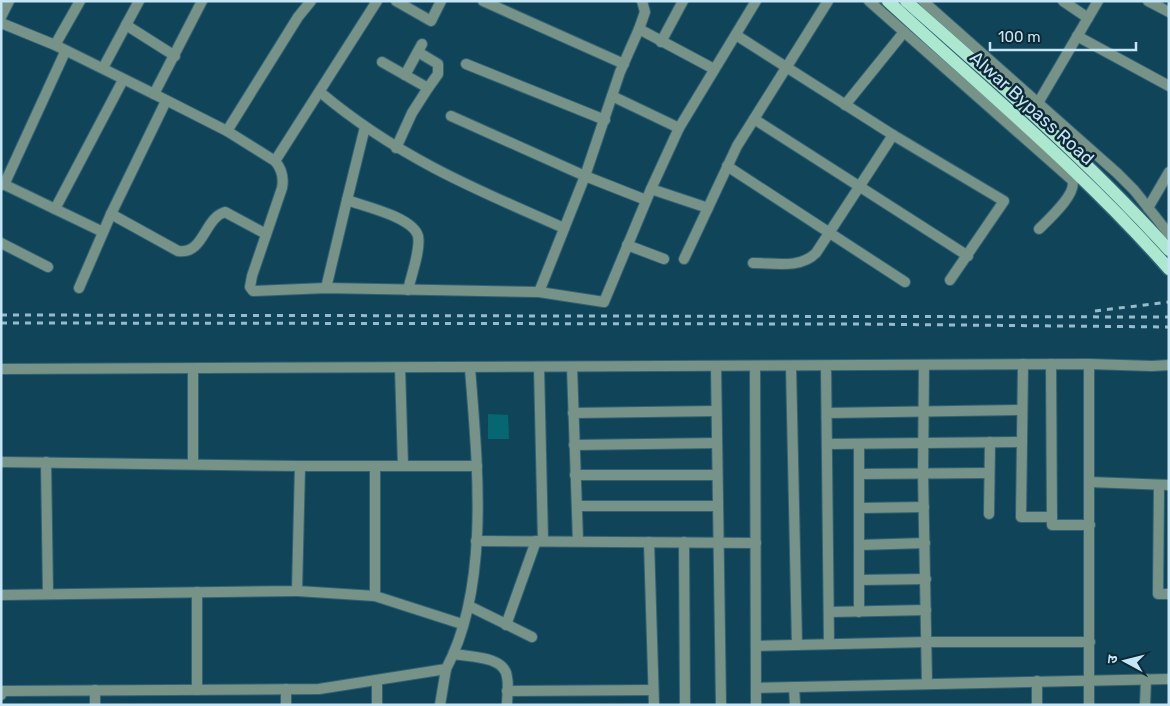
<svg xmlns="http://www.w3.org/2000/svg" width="1170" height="706" viewBox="0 0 1170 706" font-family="Rubik,'Noto Sans Devanagari',sans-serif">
<rect width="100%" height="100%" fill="#104559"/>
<!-- building -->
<path fill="#066773" d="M488,414L508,415L509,439H488Z"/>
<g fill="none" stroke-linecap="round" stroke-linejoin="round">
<!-- minor casing -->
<g stroke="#316275" stroke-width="12">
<g id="minor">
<path d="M396,1L431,21L441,1"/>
<path d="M483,1L624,64"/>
<path d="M869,1L1072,180C1078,193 1049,219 1039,229"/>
<path d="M923,1L1117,173L1134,190L1169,234"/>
<path d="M1063,1L1088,18"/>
<path d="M1148,1L1169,12"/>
<path d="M1,17L9,1"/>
<path d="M1,23L55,45L154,94L202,1"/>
<path d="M126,25L139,1"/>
<path d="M639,29L714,69"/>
<path d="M736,35L893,135L1004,201L950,280"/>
<path d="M1077,36L1169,86"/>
<path d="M661,42L683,1"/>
<path d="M55,45L80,1"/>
<path d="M418,52L438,64V74L428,88"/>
<path d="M382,62L428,88L412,113L396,148"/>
<path d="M466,64L605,120"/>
<path d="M103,68L126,25L175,56"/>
<path d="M405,75L422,44"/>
<path d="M320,92C396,156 474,189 564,228"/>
<path d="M154,94L227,131L275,161C282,169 284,177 282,188L252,276L250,287L253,291L326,288L539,292L604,302L651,189L679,128L756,1"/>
<path d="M612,96L679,128"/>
<path d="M1038,103L1098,1"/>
<path d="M845,105L904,32"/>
<path d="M451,116L585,176L646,200"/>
<path d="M754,119L968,256"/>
<path d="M365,127L347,200C363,206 413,217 418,236C421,249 411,276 408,290"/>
<path d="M227,131L298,17L311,1"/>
<path d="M275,161L377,1"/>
<path d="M727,166L905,282"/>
<path d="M1,183L55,209L123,80"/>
<path d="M4,185L65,52"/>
<path d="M651,189L708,208"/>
<path d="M1148,208L1169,172"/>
<path d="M55,209L103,232"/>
<path d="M111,214L178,251C204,255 204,218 225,212L266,234"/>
<path d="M1,243L48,267"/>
<path d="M627,245L664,259"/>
<path d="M684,259L737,146L828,1"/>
<path d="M753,263C775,263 800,269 816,253L893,135"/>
<path d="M79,288L111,214L166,101"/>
<path d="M326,288L347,200"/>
<path d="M539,292L585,176L620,72L639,29L645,12L642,1"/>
<path d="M1023,364L1021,517H1052"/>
<path d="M1051,364L1052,525H1090"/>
<path d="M924,365L923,473L927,684"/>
<path d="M716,366L721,705"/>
<path d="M755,366L756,705"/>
<path d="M791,366L797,645"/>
<path d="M826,366L829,644"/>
<path d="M539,367L543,541"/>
<path d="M572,367L578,541"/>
<path d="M400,368L403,466"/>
<path d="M1,369L1089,364L1152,366L1169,365"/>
<path d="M193,369V464"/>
<path d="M573,413L716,411"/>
<path d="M827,413L1022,410"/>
<path d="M828,444L1022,442"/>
<path d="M859,444V612"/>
<path d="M574,445L717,443"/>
<path d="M1,462L300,466L297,591L1,595"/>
<path d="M46,462L48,594"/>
<path d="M300,466H477"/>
<path d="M859,474L989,473"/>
<path d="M575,475H717"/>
<path d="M1089,482L1169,485"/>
<path d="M1159,485L1158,594H1169"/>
<path d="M577,506H718"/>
<path d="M859,508L924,507"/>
<path d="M989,514L990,442"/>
<path d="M476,541L756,543"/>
<path d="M649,542L654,705"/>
<path d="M684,542L685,705"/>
<path d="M859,545L925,543"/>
<path d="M859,580L926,579"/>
<path d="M297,591L375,596L462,624"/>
<path d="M375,596V466"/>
<path d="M469,606L532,637"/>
<path d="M829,612L926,610"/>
<path d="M506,625L536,541"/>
<path d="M756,646L927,642H1090"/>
<path d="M454,654C470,657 505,656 507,677C509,686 507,696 507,705"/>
<path d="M377,680V705"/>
<path d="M1037,681V705"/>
<path d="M794,687L795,705"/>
<path d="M756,688L1169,679"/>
<path d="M286,689V705"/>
<path d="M197,690V592"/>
<path d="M507,691L653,690"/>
<path d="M1,695V691L319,689L446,669C491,585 477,460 470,368"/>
<path d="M95,705V690"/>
<path d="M440,705L446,669"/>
<path d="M1089,705V364"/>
<path d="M1145,705L1146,679"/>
</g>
</g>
<!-- primary casing -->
<g stroke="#316275" stroke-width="15">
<g id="primary">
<path d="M888,1C983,89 1083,171 1169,269"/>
<path d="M906,1C997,81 1088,161 1169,250"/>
</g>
</g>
<!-- minor -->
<use href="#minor" stroke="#779388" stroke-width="10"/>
<!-- primary -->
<use href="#primary" stroke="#ace7d0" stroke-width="12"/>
<!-- rail -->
<g stroke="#96bbcc" stroke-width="3" stroke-dasharray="6 6" stroke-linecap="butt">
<path d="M1095,311L1169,302"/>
<path d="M1,315L1169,317"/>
<path d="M1,323L853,324L1169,327"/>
</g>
</g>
<g text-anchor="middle" stroke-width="5" stroke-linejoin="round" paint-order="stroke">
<!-- street labels -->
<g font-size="18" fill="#c6e6f6" stroke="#0d2935">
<text transform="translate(1032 108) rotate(42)" y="6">Alwar Bypass Road</text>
</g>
</g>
<!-- border -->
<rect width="1170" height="706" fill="none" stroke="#c6e6f6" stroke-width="5"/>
<!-- north arrow -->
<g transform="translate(1125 661) rotate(277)" stroke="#0d2935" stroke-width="4" paint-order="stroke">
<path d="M0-4L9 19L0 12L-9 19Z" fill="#c6e6f6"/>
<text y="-8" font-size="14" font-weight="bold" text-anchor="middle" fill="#c6e6f6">उ</text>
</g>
<!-- scale -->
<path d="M990 42v8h146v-8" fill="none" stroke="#c6e6f6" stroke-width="2.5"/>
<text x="998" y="42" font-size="15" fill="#c6e6f6" stroke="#0d2935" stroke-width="4" paint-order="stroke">100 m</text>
</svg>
